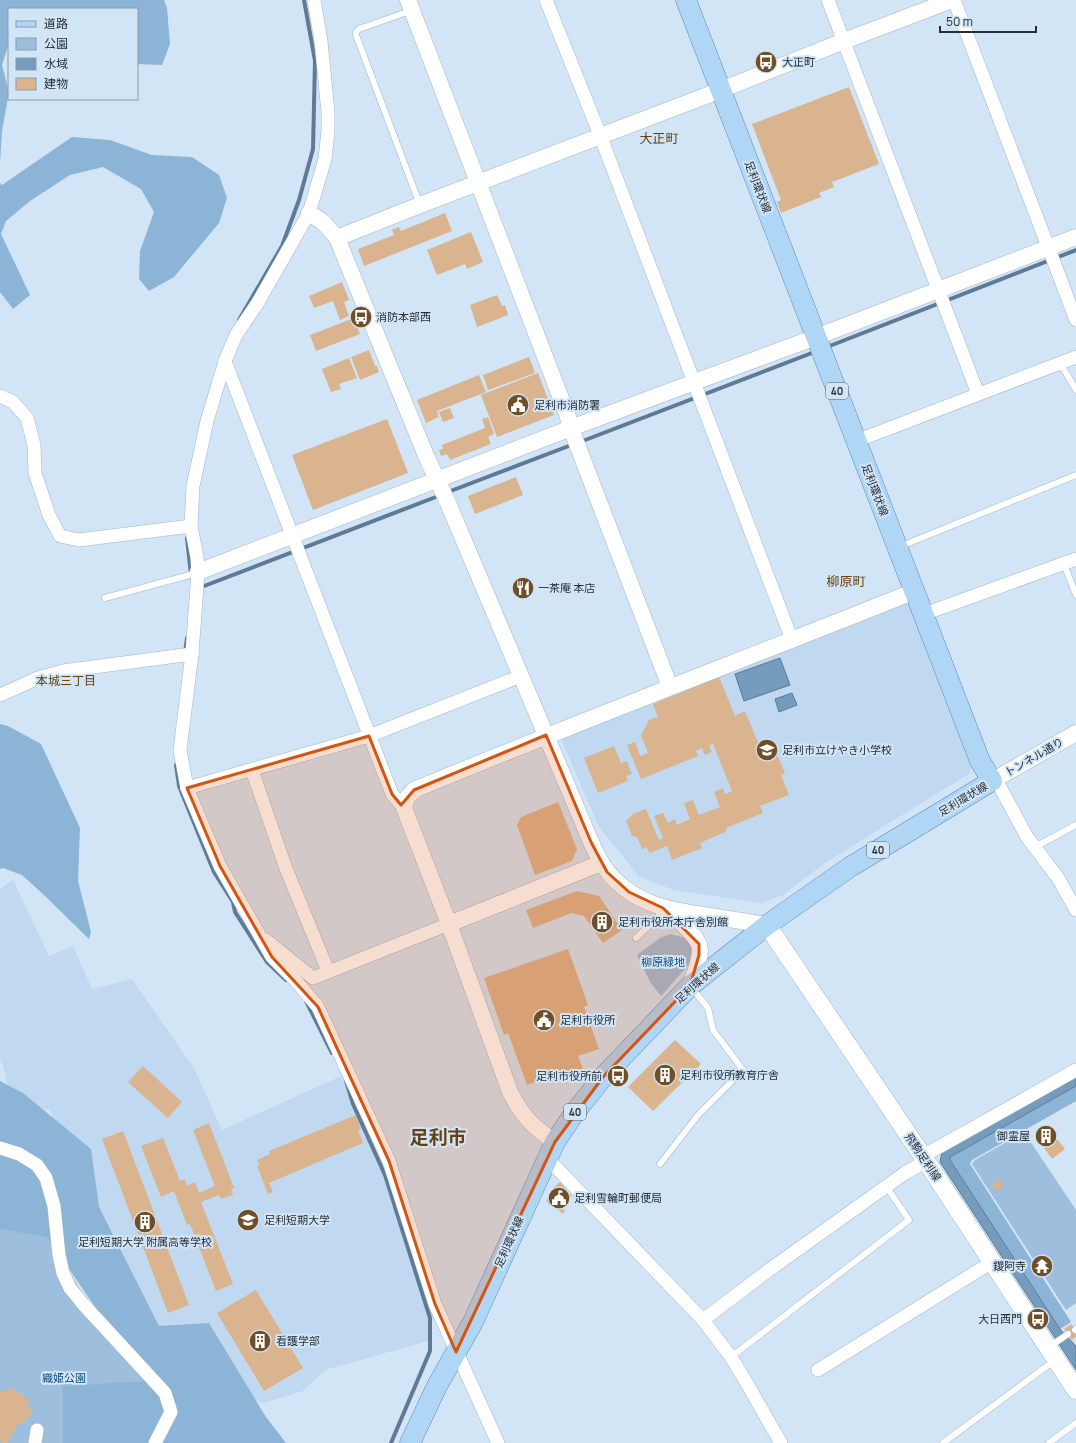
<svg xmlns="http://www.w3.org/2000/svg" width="1076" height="1443" viewBox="0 0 1076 1443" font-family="Manrope,'Noto Sans JP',sans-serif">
<rect width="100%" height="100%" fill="#d1e5f7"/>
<!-- built -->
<g fill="#c0d9f0">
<path d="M903,601L912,607L973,762L970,773L825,863L783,895L761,903L673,890L639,876L599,827L561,739Z"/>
<path d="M13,880L49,956L73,946L92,989L132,979L194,1068L222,1130L341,1076L369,1129L433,1316L428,1341L325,1370L303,1391L264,1403L240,1396L133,1310L50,1110L27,1105L8,1088L3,1065L0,1061V889Z"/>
</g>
<!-- green -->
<g fill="#9dbedc">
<path d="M670,934L686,938L691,945L693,952L691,962L661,996L650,982L637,955L660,938Z"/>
<path d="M1024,1132L1076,1210V1303L1066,1310L972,1164L975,1160Z"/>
<path d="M0,1149L59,1255L102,1325L151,1377L155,1443H0Z"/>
</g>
<!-- forest -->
<g fill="#8cb4d7">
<path d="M0,0H164L167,8L170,44L162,65L137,64V9H9V43L2,65L9,92L2,131L0,163Z"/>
<path d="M72,137L110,140L152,155L192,157L219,175L227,198L219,223L174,277L149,291L139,279L140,251L154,212L141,189L103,167L70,175L30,201L6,221L1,234L30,295L13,309L0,292V183L2,185Z"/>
<path d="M0,724L8,726L41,744L80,828L78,881L91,932L89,939L44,895L22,875L3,868L0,869Z"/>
<path d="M0,1081L23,1093L91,1149L99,1207L159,1326L209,1323L266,1417L286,1443H63V1386L146,1381L47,1237L0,1229Z"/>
<path d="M1076,1086V1101L972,1160L970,1164L1071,1322L1060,1329L950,1160V1157Z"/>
</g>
<!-- water -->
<g fill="#759bbd" stroke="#5e7a94">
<path d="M780,658L790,685L744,701L735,674Z"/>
<path d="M792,693L797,705L779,712L775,699Z"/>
<path d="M1076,1075V1086L950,1157V1160L1060,1329L1076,1346V1370L940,1162L942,1152Z"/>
</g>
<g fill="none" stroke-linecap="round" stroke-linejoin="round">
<!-- stream -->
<g stroke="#5e7a94" stroke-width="4">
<path d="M239,320L282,246L299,200L313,149L315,61L304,0"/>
<path d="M827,347L1076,250"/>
<path d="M580,442L817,351"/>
<path d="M448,492L574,444"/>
<path d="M187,538L191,575"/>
<path d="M199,588L441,495"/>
<path d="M185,653L187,638"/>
<path d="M176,765L179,786L214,872L233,902L235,912L267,962L286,980"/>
<path d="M306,1001L332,1053"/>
<path d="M346,1081L353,1104L385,1175L430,1318V1351L391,1443"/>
</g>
</g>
<!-- building -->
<g fill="#d9b48f">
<path d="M849,87L879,164L832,182L834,187L819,193L821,197L781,213L777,202L781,200L752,124Z"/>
<path d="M445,213L452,231L364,266L358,249L394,235L392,230L399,227L401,231Z"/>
<path d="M471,232L483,262L467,269L465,264L437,275L427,250Z"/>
<path d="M342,282L349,300L344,302L349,316L340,320L333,301L314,308L309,296Z"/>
<path d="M497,295L502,306L505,305L508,315L477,327L470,305Z"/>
<path d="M354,318L360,334L316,351L310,335Z"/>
<path d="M369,350L375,366H377L379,372L360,380L351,357Z"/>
<path d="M529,357L535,373L488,390L483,375Z"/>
<path d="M349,358L357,378L339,384L341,389L331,392L322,369Z"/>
<path d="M538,373L554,415L497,437L481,395Z"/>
<path d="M479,375L486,392L437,411L439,417L426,423L417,400Z"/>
<path d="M450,408L454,418L443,422L439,412Z"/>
<path d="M488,417L494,434L488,437L491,444L450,460L447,454L441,456L439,450L443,449L442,445L485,428L482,419Z"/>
<path d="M387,419L408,473L313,510L292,455Z"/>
<path d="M516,477L523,495L475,514L468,496Z"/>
<path d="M719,677L735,716L745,711L764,757L776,752L785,773L781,775L789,795L760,806L763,813L726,828L727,831L700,843L702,848L672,860L667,846L650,853L646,847L642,849L637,837L632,836L626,821L633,814L646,809L659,840L663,838L654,816L663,813L668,823L675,819L677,825L690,819L684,803L693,800L699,815L720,807L714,792L723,788L725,794L732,791L713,744L709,745L712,752L705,755L702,748L696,751L698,756L641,779L627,745L635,742L640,756L648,753L641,735L649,720L658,717L653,704Z"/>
<path d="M614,746L621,763L627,761L632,774L626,776L628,781L598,793L584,758Z"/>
<path d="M558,802L577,849L572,861L535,875L517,825L521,817Z"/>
<path d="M577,891L599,896L622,930L603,943L584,916L571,913L533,928L526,910Z"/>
<path d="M568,949L588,1005L584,1007L599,1049L578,1056L584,1072L551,1083L549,1077L527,1085L508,1033L504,1035L484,978Z"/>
<path d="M675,1040L701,1064L653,1111L628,1087Z"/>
<path d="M143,1066L182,1102L168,1118L128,1082Z"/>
<path d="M356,1115L361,1129L358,1130L363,1143L269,1183L273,1192L268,1194L257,1166L260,1165L257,1160L270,1154L269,1151Z"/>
<path d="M209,1123L234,1188L231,1189L233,1195L221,1199L219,1195L201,1202L233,1284L216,1291L190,1224L187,1225L174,1191L161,1197L141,1146L163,1138L180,1181L184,1179L187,1186L195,1182L199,1193L215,1186L193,1130Z"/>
<path d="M1047,1130L1052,1137L1044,1143L1039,1136Z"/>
<path d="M123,1131L189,1305L168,1313L102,1139Z"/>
<path d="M1057,1139L1065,1149L1052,1159L1044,1148Z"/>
<path d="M999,1179L1004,1187L997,1191L992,1184Z"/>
<path d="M560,1182L572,1196L560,1206L565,1211L562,1214L553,1203L550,1206L546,1200L556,1191L553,1188Z"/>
<path d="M256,1290L303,1368L264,1391L217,1313Z"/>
<path d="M1071,1324L1076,1331V1337L1072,1340L1064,1329Z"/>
<path d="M9,1387L30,1400L26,1406L33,1410L24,1424L20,1421L7,1443H3L0,1441V1393L2,1390L6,1392Z"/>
</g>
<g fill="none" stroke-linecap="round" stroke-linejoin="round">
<!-- service casing -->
<g stroke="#a3b6c8" stroke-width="7">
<g id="service">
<path d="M410,11L359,29L356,32V35L420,205"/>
<path d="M1060,363L1076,390"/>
<path d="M899,547L1076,475"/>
<path d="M1064,564L1076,595"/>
<path d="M105,598L197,573"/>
<path d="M1035,847L1076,825"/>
<path d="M636,938L657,918L663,908"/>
<path d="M660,1164L699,1114L743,1070L713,1030L708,1008L691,987"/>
<path d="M1075,1330L1076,1329"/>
<path d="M1049,1347L1068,1334"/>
<path d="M731,1357L909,1220L886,1186"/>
<path d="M943,1443L1055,1360"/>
<path d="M1049,1443L1076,1423"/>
</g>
</g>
<!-- minor casing -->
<g stroke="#a3b6c8" stroke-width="14">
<g id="minor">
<path d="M314,0L321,41L328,112V131L325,159L309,213L257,304L236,335L225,361L207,421L193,486L191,526L197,557L198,572L192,654L180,750L187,788L220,866L272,957L297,982L318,1007L389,1161L435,1304L498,1443"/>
<path d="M546,0L600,135L792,640"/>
<path d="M828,0L978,394"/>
<path d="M954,0L1076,320"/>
<path d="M225,361L392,794L404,808"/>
<path d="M0,396L13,402L27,418L34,445L35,473L49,515L60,536L79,540L191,526"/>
<path d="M856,441L1076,357"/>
<path d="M924,614L1076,559"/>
<path d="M0,695L38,678L63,671L192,654"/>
<path d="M252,770L285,866L328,971"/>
<path d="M992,781L1000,787L1027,837L1058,878L1076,910"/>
<path d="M187,788L369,736L521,676"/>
<path d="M266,940L313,978L449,924"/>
<path d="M0,1148L19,1154L37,1165L46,1178L54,1206L59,1255L63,1273L70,1288L83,1304L165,1393L171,1412L155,1443"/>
<path d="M923,1156L1076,1070"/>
<path d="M547,1158L703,1320L731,1357L742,1375L781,1443"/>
<path d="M703,1320L769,1270L905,1173L926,1161"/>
<path d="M818,1370L992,1262"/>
<path d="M35,1443L37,1430"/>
</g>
</g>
<!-- tertiary casing -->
<g stroke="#a3b6c8" stroke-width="17">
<g id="tertiary">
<path d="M408,0L567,414L575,439L670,687"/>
<path d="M309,213L323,222L337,238L427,458L448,503L591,842C597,855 603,868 613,878C639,906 675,911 710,916C729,919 748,922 767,925"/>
<path d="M337,238L420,205L721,90L844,41L952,0"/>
<path d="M198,572L571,428L816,337L1076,237"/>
<path d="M992,781L1076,733"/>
<path d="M665,909C675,918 700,936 700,950C700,962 694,975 690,986"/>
<path d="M449,924L601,863"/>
<path d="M555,1142C533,1127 522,1116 510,1092L449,924L404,808L407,798L414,790C580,721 748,658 915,591"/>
</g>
</g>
<!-- secondary casing -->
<g stroke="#a3b6c8" stroke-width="19">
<path id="secondary" d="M767,925L926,1161L1076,1390"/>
</g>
<!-- primary casing -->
<g stroke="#5e89af" stroke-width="21">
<path id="primary" d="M410,1443L437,1386L473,1322L555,1142L575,1112L603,1077L690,986L767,925L850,867L992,781L980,761L686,0"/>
</g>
<!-- service -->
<use href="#service" stroke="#fff" stroke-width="6"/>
<!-- minor -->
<use href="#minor" stroke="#fff" stroke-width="13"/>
<!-- tertiary -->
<use href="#tertiary" stroke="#fff" stroke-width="16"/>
<!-- secondary -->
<use href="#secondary" stroke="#fff" stroke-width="18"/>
<!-- primary -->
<use href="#primary" stroke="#b0d6f6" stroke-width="20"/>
</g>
<!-- marked area -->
<path fill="#d55510" fill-opacity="0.2" stroke="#d55510" stroke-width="3" stroke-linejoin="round" d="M546,735L591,842L607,872L629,892L663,908L699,944V955L690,986L603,1077L555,1142L456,1352L435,1304L389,1161L318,1007L272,957L220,866L187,788L369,736L392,794L401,805L414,790Z"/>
<!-- icons -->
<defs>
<g id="bus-disc" transform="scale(1.15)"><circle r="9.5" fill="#704e26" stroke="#d1e5f7"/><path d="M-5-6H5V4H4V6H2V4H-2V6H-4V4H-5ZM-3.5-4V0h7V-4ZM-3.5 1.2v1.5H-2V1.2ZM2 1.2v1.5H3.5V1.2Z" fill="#fff"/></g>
<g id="civic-disc" transform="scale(1.15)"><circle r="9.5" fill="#704e26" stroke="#d1e5f7"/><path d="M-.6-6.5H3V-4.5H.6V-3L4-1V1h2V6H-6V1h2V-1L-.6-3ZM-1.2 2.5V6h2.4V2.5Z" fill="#fff"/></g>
<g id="restaurant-disc" transform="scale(1.15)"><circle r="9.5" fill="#704e26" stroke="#d1e5f7"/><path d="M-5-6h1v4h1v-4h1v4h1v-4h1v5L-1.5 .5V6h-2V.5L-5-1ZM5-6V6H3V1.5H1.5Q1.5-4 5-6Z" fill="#fff"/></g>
<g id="school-disc" transform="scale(1.15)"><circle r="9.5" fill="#704e26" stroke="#d1e5f7"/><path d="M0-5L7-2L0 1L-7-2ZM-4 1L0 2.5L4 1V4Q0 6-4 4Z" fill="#fff"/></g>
<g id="building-disc" transform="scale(1.15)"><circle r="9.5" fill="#704e26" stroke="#d1e5f7"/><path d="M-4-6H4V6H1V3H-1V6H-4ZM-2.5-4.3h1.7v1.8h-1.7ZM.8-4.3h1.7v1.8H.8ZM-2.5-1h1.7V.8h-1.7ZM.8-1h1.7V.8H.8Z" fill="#fff"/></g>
<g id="university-disc" transform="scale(1.15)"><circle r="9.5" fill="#704e26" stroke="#d1e5f7"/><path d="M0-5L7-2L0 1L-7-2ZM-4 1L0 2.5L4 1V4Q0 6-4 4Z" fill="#fff"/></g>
<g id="temple-disc" transform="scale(1.15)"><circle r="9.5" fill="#704e26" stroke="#d1e5f7"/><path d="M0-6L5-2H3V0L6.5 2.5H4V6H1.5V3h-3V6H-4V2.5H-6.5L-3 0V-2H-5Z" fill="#fff"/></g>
</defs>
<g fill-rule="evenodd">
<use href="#bus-disc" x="766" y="62"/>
<use href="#bus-disc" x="361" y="317"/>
<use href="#civic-disc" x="518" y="405"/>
<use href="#restaurant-disc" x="523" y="588"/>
<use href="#school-disc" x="767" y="750"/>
<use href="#building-disc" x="602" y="922"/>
<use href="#civic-disc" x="544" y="1020"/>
<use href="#building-disc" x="665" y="1075"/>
<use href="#bus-disc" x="618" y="1076"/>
<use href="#building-disc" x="1046" y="1136"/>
<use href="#civic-disc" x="559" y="1198"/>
<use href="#university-disc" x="248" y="1220"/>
<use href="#building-disc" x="145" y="1222"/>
<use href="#temple-disc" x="1042" y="1266"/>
<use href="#bus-disc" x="1038" y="1319"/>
<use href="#building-disc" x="260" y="1341"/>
</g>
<g text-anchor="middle" stroke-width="4" stroke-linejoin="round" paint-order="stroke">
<!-- shield labels -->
<g fill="#d1e5f7" stroke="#5a656f" stroke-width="1">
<rect x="826" y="383" width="22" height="16" rx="3"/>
<rect x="867" y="842" width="22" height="16" rx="3"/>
<rect x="564" y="1104" width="22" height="16" rx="3"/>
</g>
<g font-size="10" font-weight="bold" fill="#272e35">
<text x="837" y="395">40</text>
<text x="878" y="854">40</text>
<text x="575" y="1116">40</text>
</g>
<!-- poi labels -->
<g font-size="11" fill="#272e35" stroke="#d1e5f7" text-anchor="start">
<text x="782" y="66">大正町</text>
<text x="376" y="321">消防本部西</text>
<text x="534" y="409">足利市消防署</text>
<text x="538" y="592">一茶庵 本店</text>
<text x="782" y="754">足利市立けやき小学校</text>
<text x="618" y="926">足利市役所本庁舎別館</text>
<text x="560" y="1024">足利市役所</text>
<text x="680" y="1079">足利市役所教育庁舎</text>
<text x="602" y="1080" text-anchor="end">足利市役所前</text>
<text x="1030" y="1140" text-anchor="end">御霊屋</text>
<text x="574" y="1202">足利雪輪町郵便局</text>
<text x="264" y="1224">足利短期大学</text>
<text x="145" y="1246" text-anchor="middle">足利短期大学 附属高等学校</text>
<text x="1026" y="1270" text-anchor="end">鑁阿寺</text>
<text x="1022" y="1323" text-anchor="end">大日西門</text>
<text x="276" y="1345">看護学部</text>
</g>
<!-- street labels -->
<g font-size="11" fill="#272e35" stroke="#d1e5f7">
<text transform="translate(758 187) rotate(69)" y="4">足利環状線</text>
<text transform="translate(875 490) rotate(69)" y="4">足利環状線</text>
<text transform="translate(1034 757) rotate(-30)" y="4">トンネル通り</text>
<text transform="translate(963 799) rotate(-31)" y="4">足利環状線</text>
<text transform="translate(697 983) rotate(-42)" y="4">足利環状線</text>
<text transform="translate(923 1157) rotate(56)" y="4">飛駒足利線</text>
<text transform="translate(509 1242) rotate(-66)" y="4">足利環状線</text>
</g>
<!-- park labels -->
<g font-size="11" fill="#114f7c" stroke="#d1e5f7">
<text x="663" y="966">柳原緑地</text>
<text x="64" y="1382">織姫公園</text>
</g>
<!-- neighbourhood labels -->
<g font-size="12" fill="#674111" stroke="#d1e5f7">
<text x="66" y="685">本城三丁目</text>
</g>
<!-- quarter labels -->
<g font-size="13" fill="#674111" stroke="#d1e5f7">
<text x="659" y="143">大正町</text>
<text x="846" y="586">柳原町</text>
</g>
<!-- town labels -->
<g font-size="19" font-weight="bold" fill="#674111" stroke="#d1e5f7">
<text x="438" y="1144">足利市</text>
</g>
</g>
<!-- legend -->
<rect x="8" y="8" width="130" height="92" fill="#d1e5f7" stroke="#8d9ca9"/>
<rect x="16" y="21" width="20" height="6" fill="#b0d6f6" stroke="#8d9ca9"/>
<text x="44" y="28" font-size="12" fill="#272e35">道路</text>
<rect x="16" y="38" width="20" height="12" fill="#9dbedc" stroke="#8d9ca9"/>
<text x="44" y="48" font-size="12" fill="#272e35">公園</text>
<rect x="16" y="58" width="20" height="12" fill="#759bbd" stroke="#8d9ca9"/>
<text x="44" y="68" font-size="12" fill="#272e35">水域</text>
<rect x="16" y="78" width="20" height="12" fill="#d9b48f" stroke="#8d9ca9"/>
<text x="44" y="88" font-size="12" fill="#272e35">建物</text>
<!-- scale -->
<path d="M940 26v6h96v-6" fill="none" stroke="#272e35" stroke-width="2"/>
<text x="946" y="26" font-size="12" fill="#272e35" stroke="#d1e5f7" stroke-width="3" paint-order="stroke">50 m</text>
</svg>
